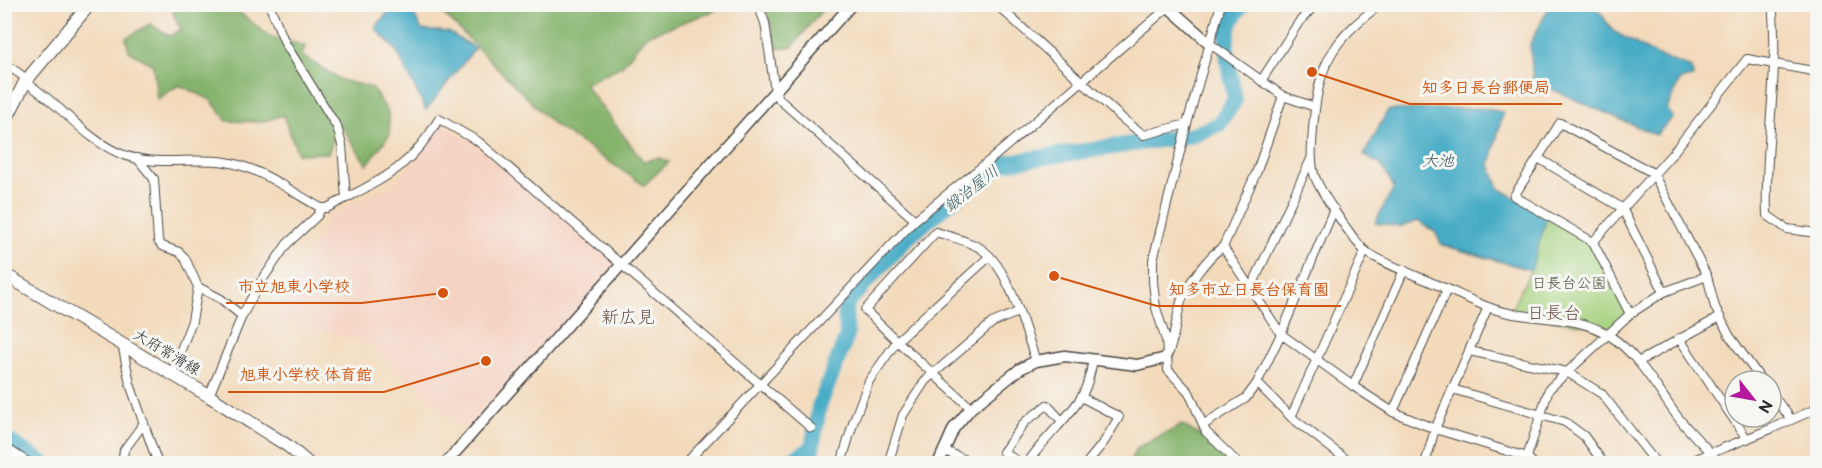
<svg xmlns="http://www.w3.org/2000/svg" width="1822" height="468" viewBox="0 0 1822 468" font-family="'Balsamiq Sans','Klee One',sans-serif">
<rect width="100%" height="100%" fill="#f6f6f2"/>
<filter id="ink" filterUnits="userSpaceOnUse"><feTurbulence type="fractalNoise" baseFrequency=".0167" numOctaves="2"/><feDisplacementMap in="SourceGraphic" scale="12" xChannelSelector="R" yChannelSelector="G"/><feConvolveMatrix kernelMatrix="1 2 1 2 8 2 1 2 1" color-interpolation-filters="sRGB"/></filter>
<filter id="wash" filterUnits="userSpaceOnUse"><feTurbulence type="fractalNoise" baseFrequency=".008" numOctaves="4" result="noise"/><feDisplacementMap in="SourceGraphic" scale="24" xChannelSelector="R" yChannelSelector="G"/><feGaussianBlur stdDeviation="1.35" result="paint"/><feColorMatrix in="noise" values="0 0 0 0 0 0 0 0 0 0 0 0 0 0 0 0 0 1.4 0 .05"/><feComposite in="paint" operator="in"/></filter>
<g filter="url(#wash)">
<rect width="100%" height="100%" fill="#f3dabb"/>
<!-- built -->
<path fill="#f5d3c2" d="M439,125H443L477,144L622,265L471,436L366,342L275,320L328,216L393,185L427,145Z"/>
<!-- green -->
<path fill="#a5d17d" stroke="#687e54" stroke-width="1.5" d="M1547,217L1593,242L1630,314L1609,335L1587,325L1509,313L1531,270Z"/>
<!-- forest -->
<g fill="#84b36c" stroke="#586f4c" stroke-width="1.5">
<path d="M177,5H230L269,36L305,46L302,56L341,80L372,88L388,112L390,134L367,165L340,124L328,153L298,154L283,115L261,122L227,121L211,100L179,85L157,99L153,65L129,51L126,38L150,24L169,36L181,30L173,13Z"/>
<path d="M435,5H730L645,36L622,66L584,84L643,161L659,158L669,162L644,185L554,125Z"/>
<path d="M765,5V4L826,5L792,47L777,49Z"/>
<path d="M1182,425L1224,450L1231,463L1129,464L1136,448Z"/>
</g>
<!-- water -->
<g fill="#46acc6" stroke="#386c78" stroke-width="1.5">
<path d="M1559,5H1591L1597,8L1613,31L1658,56L1692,68L1693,77L1680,80L1667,109L1673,117L1656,135L1533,81L1530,44L1548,9Z"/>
<path d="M409,6L422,30L448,32L475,48L426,110L396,50L375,28L391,9Z"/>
<path d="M1482,108L1503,112L1490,165L1499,188L1547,217L1531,270L1442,245L1435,232L1418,221L1400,227L1375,223L1394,187L1381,165L1364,155L1388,110Z"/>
</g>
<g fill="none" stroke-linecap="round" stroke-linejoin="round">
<!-- river -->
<g stroke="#46acc6" stroke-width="16">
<path d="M4,438L44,464"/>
<path d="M783,464L812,449L819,407L847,336L845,312L848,302L906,239L950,202L1004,163L1193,135L1219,124L1235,100C1229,64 1216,33 1243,4"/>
</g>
</g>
</g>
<g filter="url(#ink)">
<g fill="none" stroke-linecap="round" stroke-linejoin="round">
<!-- minor casing -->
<g stroke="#494541" stroke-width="10">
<g id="minor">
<path d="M269,4L285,43L337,127L342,145L346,198"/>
<path d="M758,4L765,23L775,91L780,100L915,220"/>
<path d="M996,4L1124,120L1144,135L1187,124"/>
<path d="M1221,4L1187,124L1153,260V282L1156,308L1166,340L1168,370L1189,392L1206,432L1235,460V464"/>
<path d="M1381,4C1330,41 1318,66 1313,129C1312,145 1310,159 1314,174C1318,189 1352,238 1364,250C1378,262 1423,278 1442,287C1464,296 1486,309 1509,313C1542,320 1581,316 1610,336C1639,355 1657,389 1677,416C1687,429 1699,441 1711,453"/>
<path d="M1772,4C1780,75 1764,144 1767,215L1787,229L1818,233"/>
<path d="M1209,43L1283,96L1315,107"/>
<path d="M4,63L27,79"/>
<path d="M1261,81L1299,22L1316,4"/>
<path d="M25,82C59,102 84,139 121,154C153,167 192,157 226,162C259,167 292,192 321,208H327C379,180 407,173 439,119L479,142L811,428"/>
<path d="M1283,96L1257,171L1223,247L1281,334L1353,386L1393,412L1435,429L1527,457L1534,464"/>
<path d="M137,158L154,179L158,241L162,246L179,252L185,258L198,287L221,299L242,316"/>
<path d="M1538,158L1622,208L1664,292"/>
<path d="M1593,242L1672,154L1747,59L1818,72"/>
<path d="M990,256L897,341L865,310L936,232C951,237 966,240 980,248C1010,267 1024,329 1036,361"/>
<path d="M1251,288L1311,159"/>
<path d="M1630,314L1593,242L1514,196L1560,123L1653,173L1707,276L1715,307L1729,335L1762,381"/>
<path d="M1679,338L1747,439"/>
<path d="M122,343L130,384L158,464"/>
<path d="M1469,351L1567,372L1602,394L1657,464"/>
<path d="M1169,352C1175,335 1176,319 1181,302C1185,287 1210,254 1223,247"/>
<path d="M1638,362L1720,317"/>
<path d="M172,373L192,321L198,287"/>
<path d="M1257,383L1291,417L1352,464"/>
<path d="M1353,386L1404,270"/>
<path d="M1452,389L1565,422L1584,436L1604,464"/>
<path d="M1771,393L1791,419"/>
<path d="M209,396L242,316L258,286L287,244L318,215L321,208"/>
<path d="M1081,397L1119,417L1104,442L1086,464"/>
<path d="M1393,412L1447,289"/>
<path d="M1291,417L1365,251"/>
<path d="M1203,425L1246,398L1257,383L1281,334L1334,209"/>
<path d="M4,447L31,464"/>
<path d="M943,450L975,464"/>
<path d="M1526,460L1549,389L1630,314L1664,292L1707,276"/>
<path d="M122,464L124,450L144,423"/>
<path d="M685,464L915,220L989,161L1172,4"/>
<path d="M841,464L854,420L869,381L897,341L971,408"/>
<path d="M888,464L903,415L925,381L992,323L1018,312"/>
<path d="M1022,464L1003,452L1025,422L1047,405L1061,420"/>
<path d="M1027,464C1043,439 1067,420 1082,396C1088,384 1091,372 1093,359"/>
<path d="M1425,464L1435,429L1488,307"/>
<path d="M1684,464L1773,428L1818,408"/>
</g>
</g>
<!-- tertiary casing -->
<g stroke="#494541" stroke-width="13">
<g id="tertiary">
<path d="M1165,4L1209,43"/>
<path d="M445,464L852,4"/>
<path d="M938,464L954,428L971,408L1020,369L1036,361L1065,356L1137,365L1166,358"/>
</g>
</g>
<!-- secondary casing -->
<g stroke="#494541" stroke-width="14">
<g id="secondary">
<path d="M4,124L25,82L90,4"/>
<path d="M4,274L209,396L288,446L309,464"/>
</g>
</g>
<!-- minor -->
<use href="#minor" stroke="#fff" stroke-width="8"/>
<!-- tertiary -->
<use href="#tertiary" stroke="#fff" stroke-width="10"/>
<!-- secondary -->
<use href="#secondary" stroke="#fff" stroke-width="12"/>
</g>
</g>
<g text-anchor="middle" stroke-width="6" stroke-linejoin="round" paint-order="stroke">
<!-- park labels -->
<g font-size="15" fill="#4a5440" stroke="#f6f6f2">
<text x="1569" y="288">日長台公園</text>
</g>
<!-- street labels -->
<g font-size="15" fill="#2b2b2b" stroke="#f6f6f2">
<text transform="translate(167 352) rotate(31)" y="5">大府常滑線</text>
</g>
<!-- water labels -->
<g font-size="16" font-style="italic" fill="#345861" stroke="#f6f6f2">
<text x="1438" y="166">大池</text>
<text transform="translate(971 188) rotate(-38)" y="6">鍛治屋川</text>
</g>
<!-- quarter labels -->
<g font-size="18" fill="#6a5148" stroke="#f6f6f2">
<text x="1554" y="319">日長台</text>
<text x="628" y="323">新広見</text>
</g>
</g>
<!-- callouts -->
<path fill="none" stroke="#d5540f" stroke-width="2" d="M1312 72L1410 104H1562M443 293L362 303H226M1054 276L1157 306H1341M486 361L384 392H228"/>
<g fill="#d5540f" stroke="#f6f6f2" stroke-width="2">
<circle cx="1312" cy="72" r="6"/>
<circle cx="443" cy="293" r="6"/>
<circle cx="1054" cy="276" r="6"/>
<circle cx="486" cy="361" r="6"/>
</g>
<g font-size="16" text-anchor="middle" font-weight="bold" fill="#d5540f" stroke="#f6f6f2" stroke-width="6" stroke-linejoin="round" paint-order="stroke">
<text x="1486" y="93">知多日長台郵便局</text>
<text x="294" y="292">市立旭東小学校</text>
<text x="1249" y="295">知多市立日長台保育園</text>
<text x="306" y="380">旭東小学校 体育館</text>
</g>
<!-- margin -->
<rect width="1822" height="468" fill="none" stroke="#f6f6f2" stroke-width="24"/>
<!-- north arrow -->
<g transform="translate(1753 399) rotate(121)"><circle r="28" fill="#f6f6f2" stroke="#a5a5a2" stroke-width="1.5"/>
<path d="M0-4.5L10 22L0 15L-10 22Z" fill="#b5179e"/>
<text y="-9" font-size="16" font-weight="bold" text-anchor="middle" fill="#2b2b2b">N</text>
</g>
</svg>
